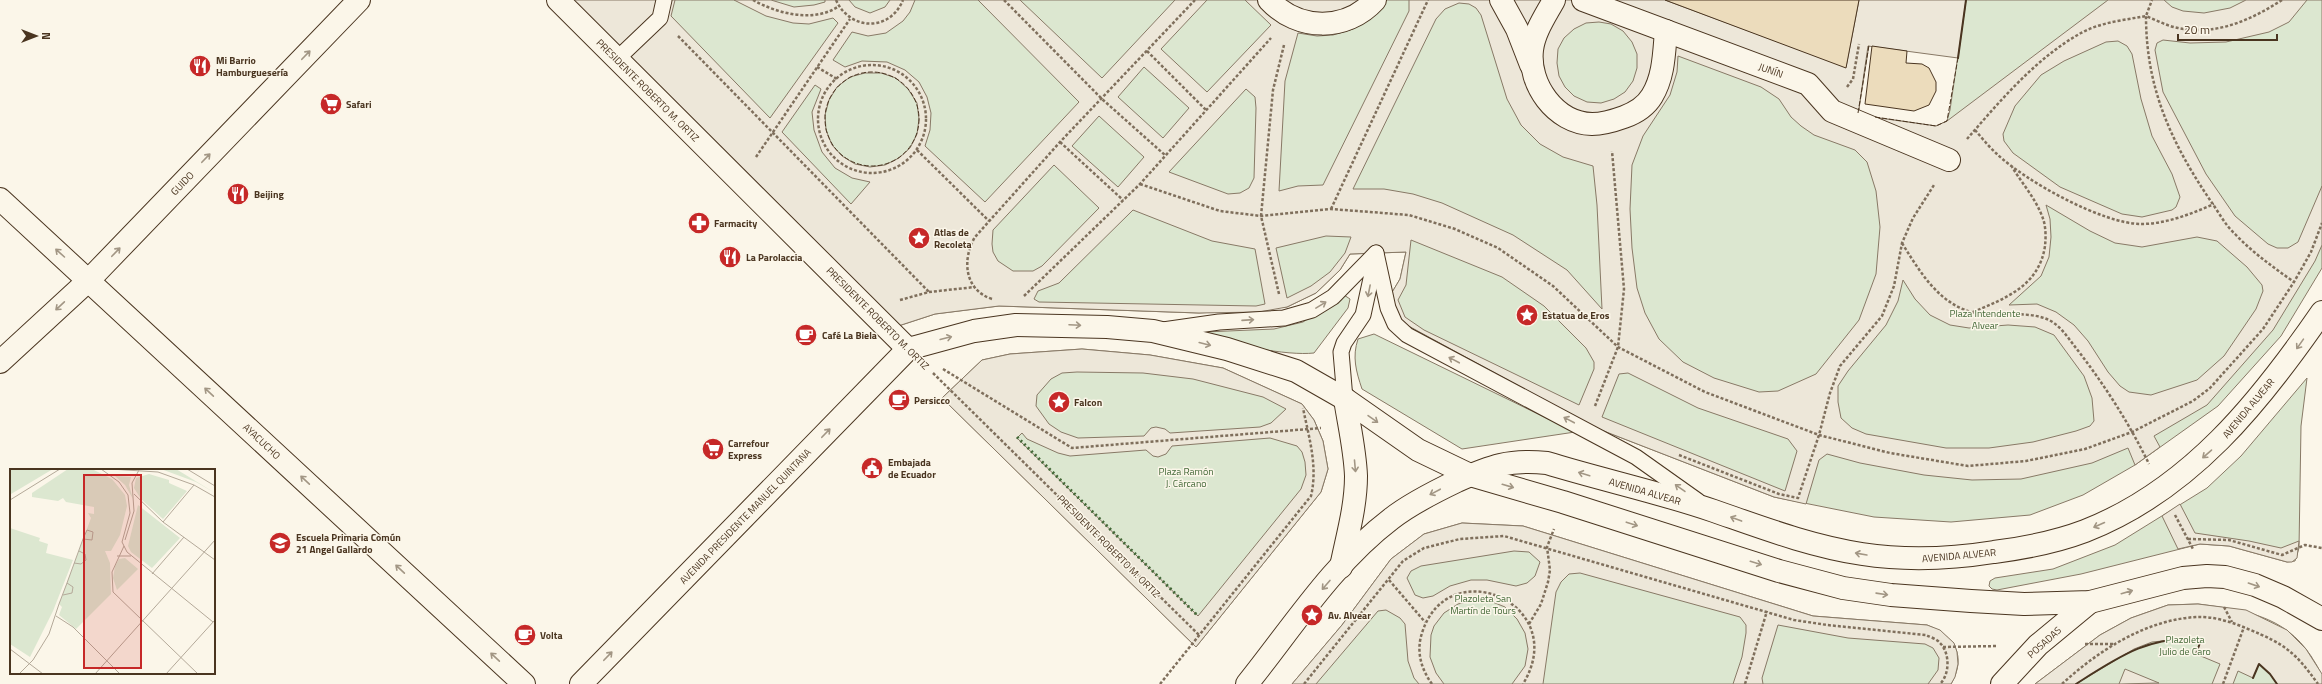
<svg xmlns="http://www.w3.org/2000/svg" width="2322" height="684" viewBox="0 0 2322 684" font-family="'Titillium Web',sans-serif">
<rect width="100%" height="100%" fill="#fbf6e9"/>
<!-- green -->
<g fill="#dce7d0" stroke="#887966">
<path d="M558,0H1583L1846,67L1852,42L1869,45L1858,115L1936,126L1947,121L1950,110L1966,0H2322V268L2281,336L2218,406L2135,465L2083,495L2030,515L1951,522L1874,517L1774,497L1596,428L1403,323L1391,294L1400,279L1406,252L1350,254L1340,270L1316,293L1287,307L1199,313L999,306L935,314L889,329Z"/>
<path d="M1344,295L1350,299L1348,308L1314,353C1288,356 1227,345 1205,332L1274,329L1303,322Z"/>
<path d="M1374,334L1575,432L1462,449L1362,389C1356,371 1352,357 1358,339Z"/>
<path d="M1082,349L1150,355L1223,368L1302,404L1314,420L1323,441L1328,469L1321,492L1196,647L942,398L982,360L1010,354Z"/>
<path d="M2307,378L2301,426L2299,548L2295,561L2287,562L2229,546L2200,544L2081,574L1997,590L1992,589L1989,586L1990,581L1995,578L2053,569L2115,545L2207,488L2241,456Z"/>
<path d="M1462,523L1523,526L1813,616L1927,625C1955,636 1967,656 1951,684H1292L1342,625L1391,559L1424,534Z"/>
<path d="M2198,604C2243,610 2284,615 2311,656C2317,666 2322,672 2322,684H2035L2100,635L2131,618L2168,605Z"/>
</g>
<!-- parking -->
<g fill="#ede7d9" stroke="#887966" fill-rule="evenodd">
<path d="M558,0H675L671,16L770,118L838,23L833,18L809,24L793,23L766,16L734,0H771L794,7L814,5L825,2V0H849L855,7L870,13L885,7L890,0H915L910,12L903,21L886,33L868,36L852,32L833,60L845,67L862,61L887,62L905,70L919,82L927,97L931,113L930,130L925,146L985,202L1079,102L978,0H1020L1102,78L1175,0H1207L1161,49L1207,92L1271,25L1245,0H1386L1376,14L1353,29L1333,35L1317,36L1298,33L1285,81L1279,191L1298,186L1323,185L1409,11V0H1665L1846,67L1859,0H1966L1958,58L1868,46L1858,115L1936,126L1947,121L2108,0H2164L2172,7L2183,11L2204,13L2230,8L2246,0H2307L2289,22L2269,32L2226,42L2190,43L2163,40L2157,43L2155,50L2163,92L2206,174L2235,216L2268,244L2277,248H2288L2298,242L2322,186V245L2315,261L2273,330L2207,405L2154,436L2160,447L2135,465L2128,448L2092,463L2021,479L1972,480L1924,475L1860,463L1827,454L1819,460L1806,504L1774,497L1596,428L1403,323L1393,309L1391,294L1400,279L1406,252L1350,254L1340,270L1316,293L1287,307L1259,312L1199,313L999,306L935,314L889,329ZM1459,3L1469,4L1476,8L1481,15L1507,99L1521,125L1540,144L1563,157L1593,166L1597,205L1602,309L1567,270L1513,235L1442,203L1413,194L1384,189H1353L1436,19L1445,9ZM1599,22L1611,24L1623,31L1632,42L1637,54V68L1633,81L1625,92L1614,99L1601,103L1587,102L1574,96L1565,87L1559,76L1557,63L1558,49L1564,38L1574,29L1586,23ZM2118,41L2127,46L2132,54L2141,99L2152,136L2172,174L2180,197L2176,207L2172,210L2142,217L2122,214L2060,187L2013,153L2004,141L2003,134L2015,106L2041,75L2064,61L2106,42ZM1678,56L1761,87L1779,99L1791,117L1801,126L1814,135L1855,150L1867,162L1876,191L1880,227L1876,274L1859,320L1816,374L1778,391L1759,392L1714,378L1683,362L1659,339L1645,313L1637,288L1632,248L1630,209L1632,165L1643,136L1670,95L1677,72ZM1144,67L1189,108L1163,138L1118,97ZM865,73H881L896,78L908,89L917,103L919,119L917,134L910,148L899,158L885,165L870,167L855,164L842,156L832,145L826,130L825,115L829,100L837,87L850,77ZM815,85L821,89L812,112L814,130L822,152L835,168L852,178L870,182L851,204L782,132ZM1246,89L1255,97L1256,108L1254,178L1249,188L1240,193L1228,194L1169,172ZM1099,116L1144,157L1118,187L1072,146ZM1054,165L1099,208L1042,266L1033,271H1013L998,261L993,252L992,244L993,230ZM2046,205L2090,231L2115,243L2142,247L2197,237L2217,241L2247,267L2262,285L2263,291L2256,309L2224,356L2197,380L2151,395L2129,392L2120,386L2108,372L2088,341L2074,325L2056,312L2037,304L2009,305L2041,276L2049,257L2051,237L2050,219ZM1133,210L1212,241L1255,249L1265,304L1256,306L1039,302L1034,299L1038,291L1059,283ZM1326,236L1351,237L1345,253L1330,272L1311,286L1287,298L1276,248ZM1411,240L1502,277L1544,306L1586,348L1594,362V369L1579,405L1424,330L1405,317L1398,300L1406,285ZM1903,280L1915,299L1930,315L1950,325L1969,328L2008,325L2035,327L2054,335L2084,376L2092,398L2094,421L2090,426L2076,431L2033,442L1989,448H1946L1866,434L1852,428L1841,418L1838,402V386L1848,371L1886,325L1898,301ZM1628,373L1698,408L1788,439L1797,451L1785,491L1602,417L1619,374Z"/>
<path d="M1082,349L1150,355L1223,368L1302,404L1314,420L1323,441L1328,469L1321,492L1196,647L942,398L982,360L1010,354ZM1077,372L1143,373L1193,379L1263,397L1286,409L1271,423L1260,427L1170,433L1165,429L1156,427L1151,428L1144,436L1078,438L1061,432L1049,424L1036,406L1037,395L1051,379L1062,373ZM1022,433L1027,439L1058,453L1070,456L1146,450L1153,456L1158,457L1166,454L1172,446L1270,438L1297,446L1302,452L1305,462L1306,475L1301,489L1198,616L1017,438Z"/>
<path d="M2180,504L2195,533L2249,541L2281,548L2299,541L2297,558L2292,562H2287L2229,546L2200,544L2178,549L2162,516Z"/>
<path d="M1462,523L1523,526L1813,616L1927,625L1940,630L1954,643L1957,652L1958,664L1955,677L1951,684H1928L1938,670L1939,658L1933,648L1925,644L1848,638L1778,625L1762,678L1763,684H1733L1742,657L1746,633V625L1740,617L1580,573L1569,574L1561,582L1556,592L1543,684H1512L1525,666L1528,649L1525,633L1517,619L1505,607L1490,601L1474,600L1458,604L1444,613L1434,626L1431,635L1430,657L1436,673L1444,684H1419L1414,678L1408,661L1405,624L1400,618L1386,610L1378,611L1316,684H1292L1342,625L1391,559L1424,534ZM1514,551L1529,552L1540,562L1535,576L1527,583L1516,586L1487,580H1471L1450,586L1433,596L1423,598L1415,595L1407,578L1411,571L1421,566Z"/>
<path d="M2198,604L2246,610L2287,630L2306,649L2322,674V684H2277L2270,674L2259,664L2253,678L2238,671L2233,684H2212L2220,664L2196,654L2201,640L2183,639L2152,642L2134,649L2076,684H2035L2100,635L2131,618L2168,605Z"/>
<path d="M2125,669L2159,683L2119,684Z"/>
</g>
<!-- building -->
<g fill="#ecdcbc" stroke="#4a3520">
<path d="M1665,0H1859L1846,68Z"/>
<path d="M1872,46L1907,51L1906,63L1922,64L1929,68L1936,82V91L1929,105L1914,111L1865,104Z"/>
</g>
<g fill="none" stroke-linecap="round" stroke-linejoin="round">
<!-- lane casing -->
<g stroke="#4a3520" stroke-width="17">
<g id="lane">
<path d="M617,59L660,18L664,0"/>
<path d="M1376,253L1388,308L1395,324L1407,335L1636,457L1698,501"/>
<path d="M1163,330L1219,322L1284,318L1312,310L1333,297L1376,253"/>
<path d="M1345,399L1341,352L1344,343L1363,315L1375,260"/>
</g>
</g>
<!-- street casing -->
<g stroke="#4a3520" stroke-width="24">
<g id="street">
<path d="M558,0L908,349"/>
<path d="M1269,0C1298,31 1346,32 1375,0"/>
<path d="M1501,0L1517,29L1531,65"/>
<path d="M1554,0C1546,15 1534,32 1532,50C1528,84 1555,123 1592,124C1603,124 1613,121 1624,117C1635,113 1646,106 1652,96C1664,76 1664,53 1666,31"/>
<path d="M1583,0L1808,84L1832,111L1949,160"/>
<path d="M0,199L524,684"/>
<path d="M0,362L89,280L359,0"/>
<path d="M2002,684L2038,645L2090,602"/>
</g>
</g>
<!-- secondary casing -->
<g stroke="#4a3520" stroke-width="24">
<g id="secondary">
<path d="M1341,567C1347,537 1356,507 1356,476C1355,450 1349,425 1345,399"/>
<path d="M581,684L908,349L974,331L1016,325L1107,327L1153,331L1227,349L1296,371L1345,399L1418,450L1470,475L1563,502L1779,571L1843,588L1891,595L1971,601L2024,604L2090,602L2183,578L2207,576L2225,577L2255,585L2283,597L2322,619"/>
<path d="M1247,684C1292,628 1333,563 1391,519C1410,504 1434,492 1457,481C1491,466 1509,459 1547,463C1602,480 1659,492 1714,511C1763,528 1810,546 1862,554C1907,561 1950,559 1994,552C2025,548 2056,542 2085,531C2190,490 2260,402 2322,312"/>
</g>
</g>
<!-- path -->
<g stroke="#7f6f5c" stroke-width="2.5" stroke-dasharray="3 2" stroke-linecap="butt">
<path d="M753,0C778,14 815,23 839,6"/>
<path d="M836,0C850,31 890,32 903,0"/>
<path d="M1004,0L1102,99L1166,156"/>
<path d="M2282,0C2251,20 2216,36 2178,28C2167,26 2156,20 2146,16C2146,88 2171,142 2210,200C2218,211 2225,225 2235,234C2253,253 2273,267 2294,282"/>
<path d="M678,36L929,292"/>
<path d="M1147,51L1207,111"/>
<circle cx="872" cy="119" r="54"/>
<path d="M817,67L837,79"/>
<path d="M1847,87L1853,79L1859,44"/>
<path d="M1975,130C1982,138 1989,147 1997,154C2025,181 2103,224 2141,224C2166,224 2191,214 2214,204"/>
<path d="M1967,139C2000,101 2036,58 2081,33C2101,22 2125,20 2146,16L2152,0"/>
<path d="M1060,142L1123,200"/>
<path d="M917,150L989,221"/>
<path d="M756,157L850,19"/>
<path d="M1140,184L1220,211L1261,216L1331,209L1409,215L1455,229L1498,248L1553,286L1618,347L1705,392L1819,435L1890,453L1968,466L2026,461L2085,449L2132,432L2193,401L2210,388L2263,329L2294,282L2311,252L2322,223"/>
<path d="M1331,209L1428,0"/>
<path d="M1902,243C1926,282 1948,317 1998,315C2014,314 2034,313 2049,320C2061,326 2068,338 2076,348C2104,384 2129,423 2149,464"/>
<path d="M1279,294L1261,216L1273,90L1284,45"/>
<path d="M1024,296L1140,184L1271,38"/>
<path d="M992,299C964,290 962,259 975,237L1060,142L1195,0"/>
<path d="M900,300L929,292L975,287"/>
<path d="M1973,312C2006,298 2039,286 2045,246C2046,237 2046,225 2042,216C2035,198 2022,183 2012,167"/>
<path d="M943,369L1072,448L1321,428"/>
<path d="M933,373L1199,635"/>
<path d="M1595,406L1618,347L1624,289L1612,151"/>
<path d="M1679,455L1779,494L1798,498L1819,435L1830,393L1840,366L1882,316L1894,286L1902,243L1913,218L1934,185"/>
<path d="M2175,515L2193,549"/>
<path d="M2188,539L2229,540L2282,555L2305,545L2322,548"/>
<path d="M1389,580L1425,622"/>
<path d="M2224,607L2232,622"/>
<path d="M1529,624L1541,604L1548,582L1550,570L1547,547L1554,529"/>
<path d="M2085,644H2116"/>
<path d="M1943,647L1998,646"/>
<path d="M1160,684L1311,496C1318,466 1309,438 1303,408"/>
<path d="M1304,684L1403,561L1424,548L1460,539L1504,536L1794,620L1827,625L1926,635C1930,637 1937,639 1940,643C1950,653 1950,674 1940,684"/>
<path d="M1432,684C1421,669 1416,651 1422,633C1448,550 1572,604 1523,684"/>
<path d="M1745,684L1767,611"/>
<path d="M2062,684C2098,651 2145,620 2196,617C2213,616 2232,622 2248,629C2285,644 2295,652 2318,684"/>
<path d="M2223,684L2244,627"/>
</g>
<!-- lane -->
<use href="#lane" stroke="#fbf6e9" stroke-width="15"/>
<!-- street -->
<use href="#street" stroke="#fbf6e9" stroke-width="22"/>
<!-- secondary -->
<use href="#secondary" stroke="#fbf6e9" stroke-width="22"/>
<!-- hedge -->
<path stroke="#436837" stroke-width="3" stroke-dasharray="2 3" stroke-linecap="butt" d="M1017,437L1198,616"/>
<!-- fence -->
<g stroke="#4a3520" stroke-width="1" stroke-dasharray="5 2" stroke-linecap="butt">
<circle cx="872" cy="119" r="47"/>
<path d="M1858,113L1869,45"/>
<path d="M1875,117L1936,126L1947,121L1958,58"/>
</g>
<!-- wall -->
<g stroke="#4a3520" stroke-width="2">
<path d="M1958,58L1966,0"/>
<path d="M2253,678L2259,664L2270,674L2277,684"/>
<path d="M2076,684C2115,659 2152,633 2201,640L2196,654"/>
</g>
</g>
<!-- one-way arrows -->
<defs><path id="oneway-shaft" d="M-6 0H5M1.5-3L5.5 0L1.5 3" fill="none" stroke-width="1.6" stroke-linecap="round" stroke-linejoin="round"/></defs>
<g stroke="#a29684">
<use href="#oneway-shaft" transform="translate(306 55) rotate(-46)"/>
<use href="#oneway-shaft" transform="translate(206 158) rotate(-46)"/>
<use href="#oneway-shaft" transform="translate(116 252) rotate(-46)"/>
<use href="#oneway-shaft" transform="translate(60 253) rotate(-138)"/>
<use href="#oneway-shaft" transform="translate(1369 291) rotate(101)"/>
<use href="#oneway-shaft" transform="translate(1321 305) rotate(-31)"/>
<use href="#oneway-shaft" transform="translate(60 306) rotate(137)"/>
<use href="#oneway-shaft" transform="translate(1248 320) rotate(-4)"/>
<use href="#oneway-shaft" transform="translate(1075 325) rotate(3)"/>
<use href="#oneway-shaft" transform="translate(946 338) rotate(-14)"/>
<use href="#oneway-shaft" transform="translate(1205 344) rotate(14)"/>
<use href="#oneway-shaft" transform="translate(2300 344) rotate(125)"/>
<use href="#oneway-shaft" transform="translate(1454 360) rotate(-152)"/>
<use href="#oneway-shaft" transform="translate(209 392) rotate(-137)"/>
<use href="#oneway-shaft" transform="translate(1373 419) rotate(35)"/>
<use href="#oneway-shaft" transform="translate(1569 420) rotate(-152)"/>
<use href="#oneway-shaft" transform="translate(826 433) rotate(-46)"/>
<use href="#oneway-shaft" transform="translate(2207 454) rotate(139)"/>
<use href="#oneway-shaft" transform="translate(1355 466) rotate(85)"/>
<use href="#oneway-shaft" transform="translate(1584 474) rotate(-163)"/>
<use href="#oneway-shaft" transform="translate(305 480) rotate(-137)"/>
<use href="#oneway-shaft" transform="translate(1508 486) rotate(16)"/>
<use href="#oneway-shaft" transform="translate(1680 488) rotate(-145)"/>
<use href="#oneway-shaft" transform="translate(1435 492) rotate(152)"/>
<use href="#oneway-shaft" transform="translate(1736 519) rotate(-160)"/>
<use href="#oneway-shaft" transform="translate(1632 524) rotate(18)"/>
<use href="#oneway-shaft" transform="translate(2099 525) rotate(156)"/>
<use href="#oneway-shaft" transform="translate(1861 554) rotate(-170)"/>
<use href="#oneway-shaft" transform="translate(1756 563) rotate(17)"/>
<use href="#oneway-shaft" transform="translate(400 569) rotate(-137)"/>
<use href="#oneway-shaft" transform="translate(1326 585) rotate(131)"/>
<use href="#oneway-shaft" transform="translate(2254 585) rotate(19)"/>
<use href="#oneway-shaft" transform="translate(2127 592) rotate(-16)"/>
<use href="#oneway-shaft" transform="translate(1882 594) rotate(8)"/>
<use href="#oneway-shaft" transform="translate(608 656) rotate(-46)"/>
<use href="#oneway-shaft" transform="translate(495 657) rotate(-137)"/>
</g>
<!-- icons -->
<defs>
<g id="restaurant-disc" transform="scale(1.15)"><circle r="9.5" fill="#c62828" stroke="#fbf6e9"/><path d="M-5-6h1v4h1v-4h1v4h1v-4h1v5L-1.5 .5V6h-2V.5L-5-1ZM5-6V6H3V1.5H1.5Q1.5-4 5-6Z" fill="#fff"/></g>
<g id="supermarket-disc" transform="scale(1.15)"><circle r="9.5" fill="#c62828" stroke="#fbf6e9"/><path d="M-6-5.5h2.5l.6 2H6L4.5 2H-2.5L-4.4-4H-6ZM-1.5 3.2a1.3 1.3 0 1 0 .1 0ZM3 3.2a1.3 1.3 0 1 0 .1 0Z" fill="#fff"/></g>
<g id="pharmacy-disc" transform="scale(1.15)"><circle r="9.5" fill="#c62828" stroke="#fbf6e9"/><path d="M-2-6h4v4h4v4h-4v4h-4v-4h-4v-4h4Z" fill="#fff"/></g>
<g id="sight-disc" transform="scale(1.15)"><circle r="9.5" fill="#c62828" stroke="#fbf6e9"/><path d="M0-6L1.8-2.2L6-1.7L2.9 1.2L3.7 5.4L0 3.3L-3.7 5.4L-2.9 1.2L-6-1.7L-1.8-2.2Z" fill="#fff"/></g>
<g id="cafe-disc" transform="scale(1.15)"><circle r="9.5" fill="#c62828" stroke="#fbf6e9"/><path d="M-5.5-4.5H6V0H3Q3 3.5 0 3.5H-2.5Q-5.5 3.5-5.5 0ZM3-3.2v2h1.7v-2ZM-6 4.5H4V6H-6Z" fill="#fff"/></g>
<g id="civic-disc" transform="scale(1.15)"><circle r="9.5" fill="#c62828" stroke="#fbf6e9"/><path d="M-.6-6.5H3V-4.5H.6V-3L4-1V1h2V6H-6V1h2V-1L-.6-3ZM-1.2 2.5V6h2.4V2.5Z" fill="#fff"/></g>
<g id="school-disc" transform="scale(1.15)"><circle r="9.5" fill="#c62828" stroke="#fbf6e9"/><path d="M0-5L7-2L0 1L-7-2ZM-4 1L0 2.5L4 1V4Q0 6-4 4Z" fill="#fff"/></g>
</defs>
<g fill-rule="evenodd">
<use href="#restaurant-disc" x="200" y="66"/>
<use href="#supermarket-disc" x="331" y="104"/>
<use href="#restaurant-disc" x="238" y="194"/>
<use href="#pharmacy-disc" x="699" y="223"/>
<use href="#sight-disc" x="919" y="238"/>
<use href="#restaurant-disc" x="730" y="257"/>
<use href="#sight-disc" x="1527" y="315"/>
<use href="#cafe-disc" x="806" y="335"/>
<use href="#cafe-disc" x="899" y="400"/>
<use href="#sight-disc" x="1059" y="402"/>
<use href="#supermarket-disc" x="713" y="449"/>
<use href="#civic-disc" x="872" y="468"/>
<use href="#school-disc" x="280" y="543"/>
<use href="#sight-disc" x="1312" y="615"/>
<use href="#cafe-disc" x="525" y="635"/>
</g>
<g text-anchor="middle" stroke-width="3" stroke-linejoin="round" paint-order="stroke">
<!-- poi labels -->
<g font-size="10" font-weight="bold" fill="#4a3520" stroke="#fbf6e9" text-anchor="start">
<text x="216" y="64">Mi Barrio<tspan x="216" dy="12">Hamburguesería</tspan></text>
<text x="346" y="108">Safari</text>
<text x="254" y="198">Beijing</text>
<text x="714" y="227">Farmacity</text>
<text x="934" y="236">Atlas de<tspan x="934" dy="12">Recoleta</tspan></text>
<text x="746" y="261">La Parolaccia</text>
<text x="1542" y="319">Estatua de Eros</text>
<text x="822" y="339">Café La Biela</text>
<text x="914" y="404">Persicco</text>
<text x="1074" y="406">Falcon</text>
<text x="728" y="447">Carrefour<tspan x="728" dy="12">Express</tspan></text>
<text x="888" y="466">Embajada<tspan x="888" dy="12">de Ecuador</tspan></text>
<text x="296" y="541">Escuela Primaria Común<tspan x="296" dy="12">21 Angel Gallardo</tspan></text>
<text x="1328" y="619">Av. Alvear</text>
<text x="540" y="639">Volta</text>
</g>
<!-- street labels -->
<g font-size="10" fill="#4a3520" stroke="#fbf6e9">
<text transform="translate(1771 70) rotate(20)" y="4">JUNÍN</text>
<text transform="translate(648 90) rotate(45)" y="4">PRESIDENTE ROBERTO M. ORTIZ</text>
<text transform="translate(182 183) rotate(-46)" y="4">GUIDO</text>
<text transform="translate(878 318) rotate(45)" y="4">PRESIDENTE ROBERTO M. ORTIZ</text>
<text transform="translate(2248 408) rotate(-50)" y="4">AVENIDA ALVEAR</text>
<text transform="translate(262 441) rotate(43)" y="4">AYACUCHO</text>
<text transform="translate(1645 491) rotate(16)" y="4">AVENIDA ALVEAR</text>
<text transform="translate(745 516) rotate(-46)" y="4">AVENIDA PRESIDENTE MANUEL QUINTANA</text>
<text transform="translate(1109 546) rotate(45)" y="4">PRESIDENTE ROBERTO M. ORTIZ</text>
<text transform="translate(1959 555) rotate(-5)" y="4">AVENIDA ALVEAR</text>
<text transform="translate(2044 642) rotate(-42)" y="4">POSADAS</text>
</g>
<!-- park labels -->
<g font-size="10" fill="#436837" stroke="#fbf6e9">
<text x="1985" y="317">Plaza Intendente<tspan x="1985" dy="12">Alvear</tspan></text>
<text x="1186" y="475">Plaza Ramón<tspan x="1186" dy="12">J. Cárcano</tspan></text>
<text x="1483" y="602">Plazoleta San<tspan x="1483" dy="12">Martín de Tours</tspan></text>
<text x="2185" y="643">Plazoleta<tspan x="2185" dy="12">Julio de Caro</tspan></text>
</g>
</g>
<!-- overview -->
<g transform="translate(10 469)">
<rect width="205" height="205" fill="#fbf6e9"/>
<path d="M0,0H43L1,25ZM58,0H82L102,10L115,26L117,37L110,66L101,82H95L100,94L101,125L66,160L49,146L52,138L49,135L81,49L78,44L84,45V38L56,33L53,29L48,32L22,28V24ZM151,0H166L205,24L186,13ZM139,5L159,11V14L177,22L153,50L131,30L124,19L126,9ZM105,7L121,8L119,16L123,30L115,16ZM128,36L170,69L142,99L121,83L118,77ZM0,59L30,69L29,72L38,75L36,84L63,91L43,142L20,188L0,175ZM115,89L128,100L107,121L103,109L105,97L109,90Z" fill="#dce7d0"/>
<path fill="none" stroke="#b4a999" stroke-width="1" d="M91,0L109,13L118,26L120,44L112,73L117,83L203,153M100,0L148,3L184,16L205,28M177,0L205,17M124,25L153,53L205,91M0,31L50,0M153,53L184,16M115,71L124,42L122,14L129,1M114,77L102,103L103,123L188,205M107,87H121M64,94L71,95L76,91L75,85L69,82M142,105L174,68M53,126L62,124L63,118L57,114M46,147L63,158L110,205M0,180L33,205M9,205L23,191L39,165L49,135L57,114L73,70L77,61L83,63L82,71L73,70M85,205L205,71M156,205L204,152"/>
<path fill="#c62828" fill-opacity="0.15" stroke="#c62828" stroke-width="2" d="M74,6H131V199H74Z"/>
<rect width="205" height="205" fill="none" stroke="#4a3520" stroke-width="2"/>
</g>
<!-- north arrow -->
<g transform="translate(36 36) rotate(90)" stroke="#fbf6e9" stroke-width="3" paint-order="stroke">
<path d="M0-3L7 15L0 10L-7 15Z" fill="#4a3520"/>
<text y="-6" font-size="11" font-weight="bold" text-anchor="middle" fill="#4a3520">N</text>
</g>
<!-- scale -->
<path d="M2178 34v6h99v-6" fill="none" stroke="#4a3520" stroke-width="2"/>
<text x="2184" y="34" font-size="12" fill="#4a3520" stroke="#fbf6e9" stroke-width="3" paint-order="stroke">20 m</text>
</svg>
